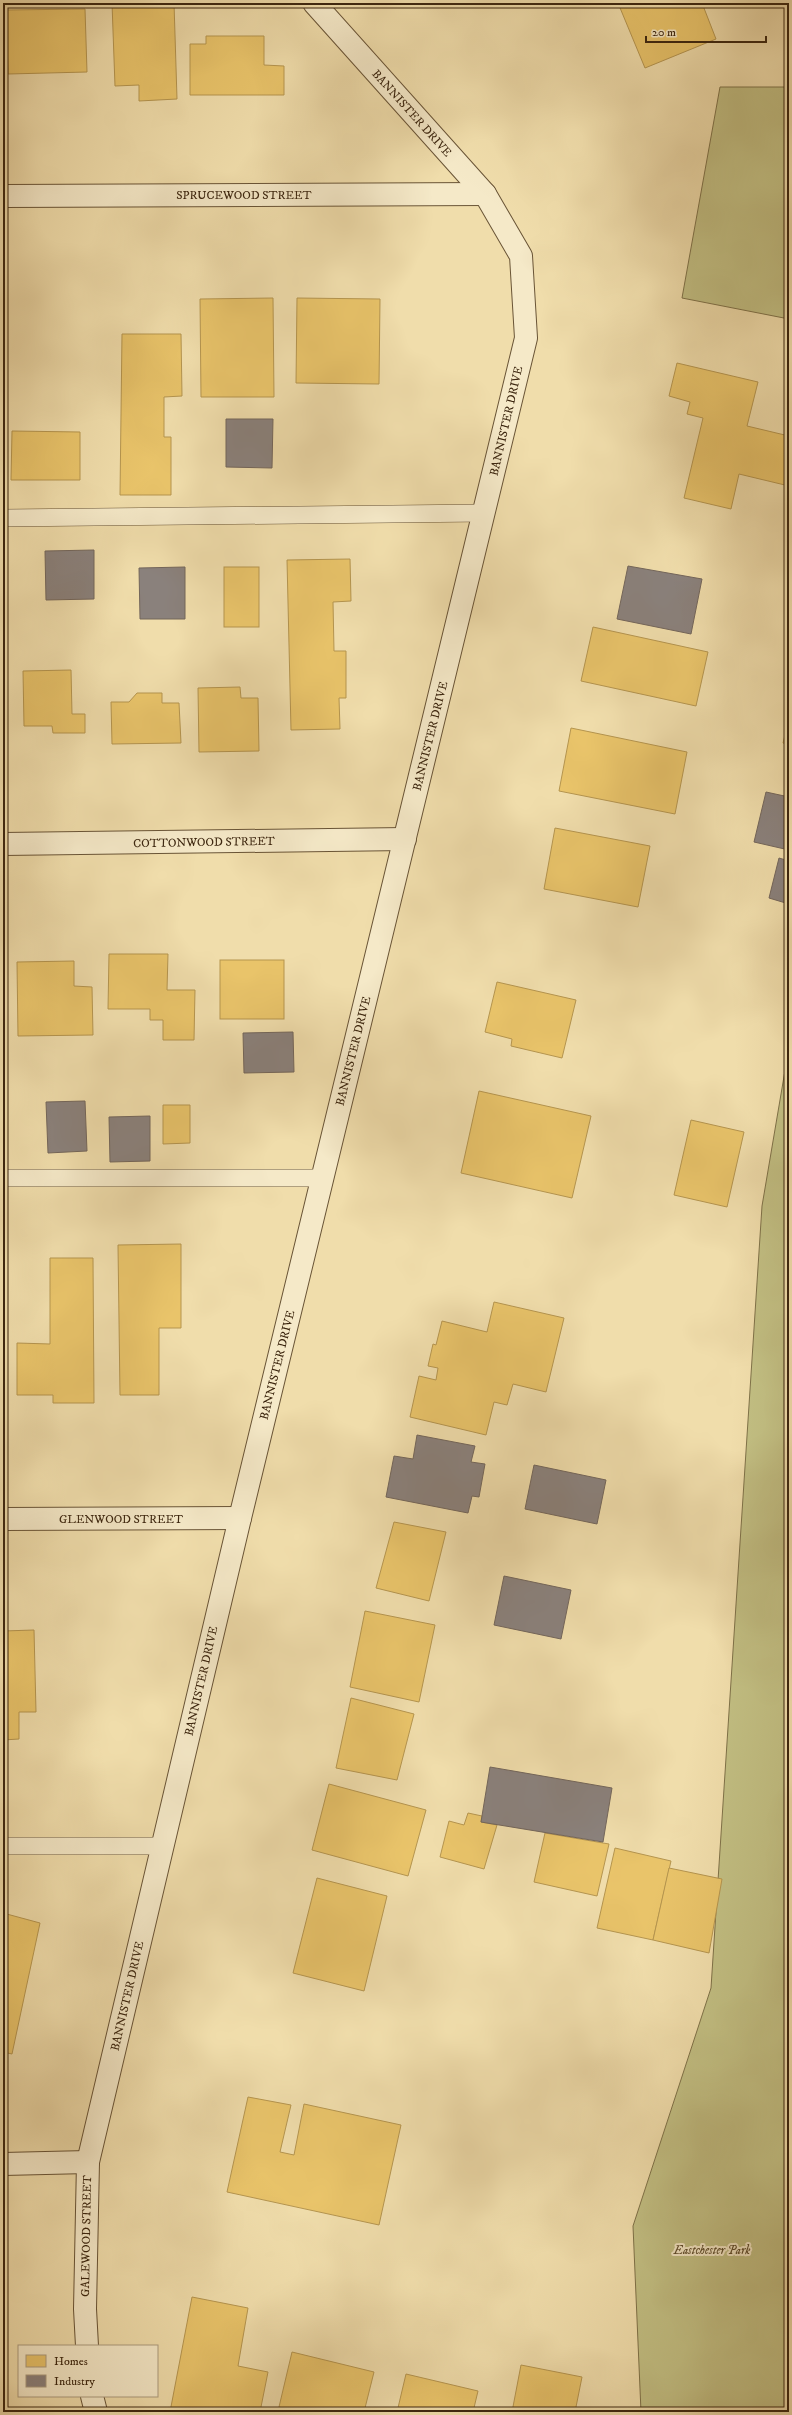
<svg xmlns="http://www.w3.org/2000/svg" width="792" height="2415" viewBox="0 0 792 2415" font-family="'IM FELL DW Pica',serif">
<rect width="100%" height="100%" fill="#f0ddab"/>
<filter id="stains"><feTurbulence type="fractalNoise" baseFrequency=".005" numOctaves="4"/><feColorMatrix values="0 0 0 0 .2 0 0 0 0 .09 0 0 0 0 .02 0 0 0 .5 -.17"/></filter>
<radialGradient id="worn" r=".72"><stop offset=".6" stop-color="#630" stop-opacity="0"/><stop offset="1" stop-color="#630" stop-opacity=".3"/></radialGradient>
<!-- green -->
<g fill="#c2bf83" stroke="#7f7249">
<path d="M720,87H789V319L682,298Z"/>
<path d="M789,1047V2412H641L633,2226L711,1988L762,1206Z"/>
</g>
<!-- homes -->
<g fill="#e9c46a" stroke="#b5954f">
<path d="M112,3H174L177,99L139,101V85L115,86Z"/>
<path d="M618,3H702L716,39L645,68Z"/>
<path d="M85,9L87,72L8,74L6,10Z"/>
<path d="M206,36H264V65L284,66V95H190V44H206Z"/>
<path d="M273,298L274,397H201L200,299Z"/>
<path d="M297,298L380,299L379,384L296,383Z"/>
<path d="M122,334H181L182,396L164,397V437H171V495H120Z"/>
<path d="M3,348H5L3,428Z"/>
<path d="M677,363L758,382L747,426L789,436V486L739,474L731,509L684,498L703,418L687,414L690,402L669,396Z"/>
<path d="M12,431L80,432V480H11Z"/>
<path d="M350,559L351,601L333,602L334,651H346V698H339L340,729L291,730L287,560Z"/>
<rect x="224" y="567" width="35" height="60"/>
<path d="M593,627L708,652L696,706L581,681Z"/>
<path d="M71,670L72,714H85V733H53L52,726H24L23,671Z"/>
<path d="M240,687L241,698H258L259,751L199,752L198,688Z"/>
<path d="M137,693H162V703H179L181,743L112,744L111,702H129Z"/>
<path d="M789,719V745L783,743Z"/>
<path d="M571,728L687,752L675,814L559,791Z"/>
<path d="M555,828L650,846L638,907L544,889Z"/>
<path d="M109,954H168L167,990H195L194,1040H163V1020H150V1009H108Z"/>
<rect x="220" y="960" width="64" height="59"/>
<path d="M74,961V986L92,987L93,1035L18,1036L17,962Z"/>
<path d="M497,982L576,1000L562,1058L511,1046L512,1039L485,1032Z"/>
<path d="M479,1091L591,1116L572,1198L461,1173Z"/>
<path d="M163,1105H190V1143L163,1144Z"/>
<path d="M691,1120L744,1132L727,1207L674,1195Z"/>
<path d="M181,1244V1328H159V1395H120L118,1245Z"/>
<path d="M50,1258H93L94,1403H53V1395H17V1343L50,1344Z"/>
<path d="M494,1302L564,1318L546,1392L513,1384L507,1405L494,1402L486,1435L410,1417L419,1376L436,1380L438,1368L428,1366L433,1344L436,1345L442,1321L487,1332Z"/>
<path d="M394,1522L446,1532L429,1601L376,1588Z"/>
<path d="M365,1611L435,1625L419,1702L350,1687Z"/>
<path d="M34,1630L36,1712H19V1739L3,1740V1631Z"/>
<path d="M351,1698L414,1714L397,1780L336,1768Z"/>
<path d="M329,1784L426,1810L408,1876L312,1850Z"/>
<path d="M468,1813L482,1816L481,1822L497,1825L484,1869L440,1857L449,1821L464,1825Z"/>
<path d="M545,1833L609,1844L597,1896L534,1882Z"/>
<path d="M615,1848L671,1861L653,1940L597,1928Z"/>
<path d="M669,1868L722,1879L709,1953L653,1940Z"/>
<path d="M317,1878L387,1896L364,1991L293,1973Z"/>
<path d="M3,1913L40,1923L12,2054L3,2052Z"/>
<path d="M248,2097L291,2105L280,2152L294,2155L304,2104L401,2125L379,2225L227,2192Z"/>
<path d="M192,2297L248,2308L238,2366L268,2372L260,2412H170Z"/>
<path d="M292,2352L374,2372L364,2412H299L279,2407Z"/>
<path d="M521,2365L582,2377L575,2412H512Z"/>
<path d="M406,2374L478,2391L473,2412H397Z"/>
</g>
<!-- industry -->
<g fill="#8a817c" stroke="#73665b">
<path d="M226,419H273L272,468L226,467Z"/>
<path d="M94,550V599L46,600L45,551Z"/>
<path d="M628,566L702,579L691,634L617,619Z"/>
<path d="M185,567V619H140L139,568Z"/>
<path d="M766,792L789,797V850L754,842Z"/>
<path d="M779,858L789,861V904L769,898Z"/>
<path d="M293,1032L294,1072L244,1073L243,1033Z"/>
<path d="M85,1101L87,1151L48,1153L46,1102Z"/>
<path d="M150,1116V1161L110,1162L109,1117Z"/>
<path d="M417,1435L475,1446L471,1462L485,1464L479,1497L472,1496L468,1513L386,1497L394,1456L413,1459Z"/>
<path d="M534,1465L606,1480L597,1524L525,1509Z"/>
<path d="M504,1576L571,1590L561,1639L494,1625Z"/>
<path d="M490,1767L612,1788L603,1842L481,1822Z"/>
</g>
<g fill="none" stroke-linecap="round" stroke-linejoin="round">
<!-- lane casing -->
<g stroke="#695436" stroke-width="18">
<g id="lane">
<path d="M3,518L484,513"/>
<path d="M3,1178H322"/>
<path d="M3,1846H162"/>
</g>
</g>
<!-- street casing -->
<g stroke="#695436" stroke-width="24">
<g id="street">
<path d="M3,196L485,194"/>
<path d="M3,844L405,839"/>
<path d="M3,1519L240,1518"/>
<path d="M3,2164L88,2162"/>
<path d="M87,2346L85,2309L88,2162L240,1518L526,338L521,256L485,194L314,3"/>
<path d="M92,2396L96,2412"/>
</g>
</g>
<!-- lane -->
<use href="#lane" stroke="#f5e9c8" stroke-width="17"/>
<!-- street -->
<use href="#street" stroke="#f5e9c8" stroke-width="22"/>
</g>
<g text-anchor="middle" stroke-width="4" stroke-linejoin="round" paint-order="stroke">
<!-- street labels -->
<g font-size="12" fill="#3c260f" stroke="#f5e9c8">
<text transform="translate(412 113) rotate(48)" y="4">BANNISTER DRIVE</text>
<text x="244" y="199">SPRUCEWOOD STREET</text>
<text transform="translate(506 421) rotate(-77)" y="4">BANNISTER DRIVE</text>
<text transform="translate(430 736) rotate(-76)" y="4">BANNISTER DRIVE</text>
<text transform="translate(204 842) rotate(-1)" y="4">COTTONWOOD STREET</text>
<text transform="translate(353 1051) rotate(-76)" y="4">BANNISTER DRIVE</text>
<text transform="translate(277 1365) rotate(-76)" y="4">BANNISTER DRIVE</text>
<text x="121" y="1523">GLENWOOD STREET</text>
<text transform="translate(201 1681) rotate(-77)" y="4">BANNISTER DRIVE</text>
<text transform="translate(127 1996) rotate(-77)" y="4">BANNISTER DRIVE</text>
<text transform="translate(86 2236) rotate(-89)" y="4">GALEWOOD STREET</text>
</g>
<!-- park labels -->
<g font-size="12" font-style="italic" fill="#5e4c2c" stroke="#f5e9c8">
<text x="712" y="2254">Eastchester Park</text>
</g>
</g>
<!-- margin -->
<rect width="792" height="2415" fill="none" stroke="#f0ddab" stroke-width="16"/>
<rect x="4" y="4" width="784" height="2407" fill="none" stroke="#3c260f" stroke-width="2"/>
<rect x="8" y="8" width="776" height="2399" fill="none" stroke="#3c260f"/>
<!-- legend -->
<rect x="18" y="2345" width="140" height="52" fill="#f5e9c8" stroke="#ab9b7e"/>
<rect x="26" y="2355" width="20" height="12" fill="#e9c46a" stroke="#ab9b7e"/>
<text x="54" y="2365" font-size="12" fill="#3c260f">Homes</text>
<rect x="26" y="2375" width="20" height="12" fill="#8a817c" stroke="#ab9b7e"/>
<text x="54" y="2385" font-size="12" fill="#3c260f">Industry</text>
<!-- scale -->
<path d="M646 36v6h120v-6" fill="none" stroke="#3c260f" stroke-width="2"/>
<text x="652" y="36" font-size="12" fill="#3c260f" stroke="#f5e9c8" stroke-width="3" paint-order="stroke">20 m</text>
<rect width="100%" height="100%" filter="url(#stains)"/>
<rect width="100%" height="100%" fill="url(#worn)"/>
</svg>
